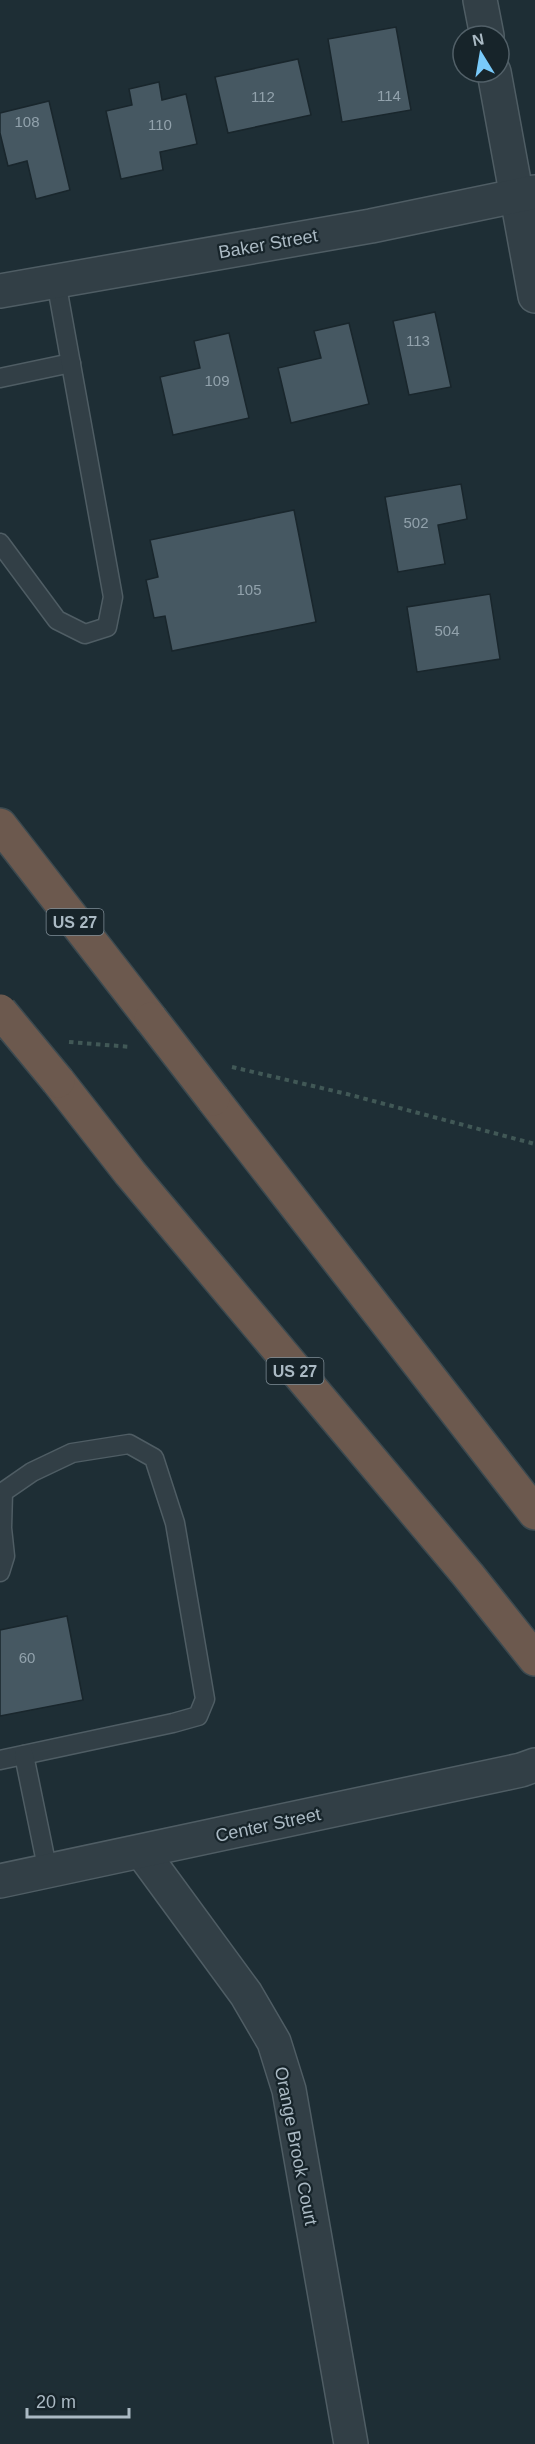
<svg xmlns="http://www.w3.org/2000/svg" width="535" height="2444" viewBox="0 0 535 2444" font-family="Arial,sans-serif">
<rect width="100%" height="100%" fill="#1e2e35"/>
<!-- building -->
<g fill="#465862" stroke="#19262c" stroke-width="1.5">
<path d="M396,27L411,110L342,122L328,39Z"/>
<path d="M298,59L311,115L228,133L215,77Z"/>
<path d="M159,82L162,100L186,94L197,144L160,152L163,170L121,179L106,111L132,105L129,89Z"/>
<path d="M49,101L70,190L36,199L27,161L8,166L0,133V113Z"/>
<path d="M435,312L451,387L409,395L393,321Z"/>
<path d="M349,323L369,404L291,423L278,368L321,358L314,331Z"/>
<path d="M229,333L249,418L173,435L160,377L200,368L194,341Z"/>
<path d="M461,484L467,519L438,525L445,564L398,572L385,497Z"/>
<path d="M294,510L316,622L172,651L165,616L154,618L146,580L158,577L150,540Z"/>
<path d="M490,594L500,659L417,672L407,607Z"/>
<path d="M67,1616L83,1700L0,1716V1630Z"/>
</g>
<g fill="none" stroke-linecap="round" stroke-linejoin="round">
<!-- lane casing -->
<g stroke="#4f5d64" stroke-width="21">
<g id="lane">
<path d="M0,378L71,363"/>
<path d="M0,543L57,620L85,634L107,627L113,597L56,281"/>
<path d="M0,1572L5,1556L2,1528L3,1492L32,1472L72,1453L129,1444L154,1458L175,1523L205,1699L198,1716L173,1723L0,1760"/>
<path d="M24,1755L48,1872"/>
</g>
</g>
<!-- street casing -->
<g stroke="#4f5d64" stroke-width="36">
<g id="street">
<path d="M480,0L487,36"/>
<path d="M494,72L535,296"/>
<path d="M0,291L371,226L535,192"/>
<path d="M142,1852L246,1994L274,2042L289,2090L351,2444"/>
<path d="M0,1881L521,1770L535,1765"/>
</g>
</g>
<!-- highway casing -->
<g stroke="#3c4a50" stroke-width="36">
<g id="highway">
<path d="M0,825L151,1019"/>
<path d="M58,1081L130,1173L468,1575L535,1659"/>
<path d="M213,1099L535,1513"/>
</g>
</g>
<!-- path -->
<g stroke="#415856" stroke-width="4" stroke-dasharray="4.5 4.5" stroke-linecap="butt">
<path d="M69,1042L131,1047"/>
<path d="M232,1067L347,1094L535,1144"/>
</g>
<!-- lane -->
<use href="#lane" stroke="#323f46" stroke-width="18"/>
<!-- street -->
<use href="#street" stroke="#323f46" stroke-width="33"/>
<!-- highway -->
<use href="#highway" stroke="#6c594e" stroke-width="33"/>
<!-- highway-bridge casing -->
<g stroke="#3c4a50" stroke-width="36" stroke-linecap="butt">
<g id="highway-bridge">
<path d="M0,1011L58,1081"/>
<path d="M151,1019L213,1099"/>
</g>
</g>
<!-- highway-bridge -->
<use href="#highway-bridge" stroke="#6c594e" stroke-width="33"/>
</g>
<g text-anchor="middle" stroke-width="4.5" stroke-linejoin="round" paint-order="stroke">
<!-- number labels -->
<g font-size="15" fill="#92a2ac">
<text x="389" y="101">114</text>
<text x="263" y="102">112</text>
<text x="27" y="127">108</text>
<text x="160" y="130">110</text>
<text x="418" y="346">113</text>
<text x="217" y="386">109</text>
<text x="416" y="528">502</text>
<text x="249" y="595">105</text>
<text x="447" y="636">504</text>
<text x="27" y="1663">60</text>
</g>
<!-- shield labels -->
<g fill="#17242a" stroke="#7f8d96" stroke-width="1.5">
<rect x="46.5" y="909" width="57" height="26" rx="4.5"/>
<rect x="266.5" y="1358" width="57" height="26" rx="4.5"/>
</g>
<g font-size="16" font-weight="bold" fill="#abbac4">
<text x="75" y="928">US 27</text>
<text x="295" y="1377">US 27</text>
</g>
<!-- street labels -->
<g font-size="18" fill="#abbac4" stroke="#17242a">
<text transform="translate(268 244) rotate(-10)" y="6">Baker Street</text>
<text transform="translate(268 1825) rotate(-12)" y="6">Center Street</text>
<text transform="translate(296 2146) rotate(79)" y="6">Orange Brook Court</text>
</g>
</g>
<!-- north arrow -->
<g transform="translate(481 54) rotate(349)"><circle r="28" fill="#17242a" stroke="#526068" stroke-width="1.5"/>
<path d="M0-4.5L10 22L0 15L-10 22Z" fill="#79cafa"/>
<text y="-9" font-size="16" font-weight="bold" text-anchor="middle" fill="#abbac4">N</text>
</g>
<!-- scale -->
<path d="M27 2408v9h102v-9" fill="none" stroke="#abbac4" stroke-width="3"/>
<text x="36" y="2408" font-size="18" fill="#abbac4" stroke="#17242a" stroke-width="4.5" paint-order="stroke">20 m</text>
</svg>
